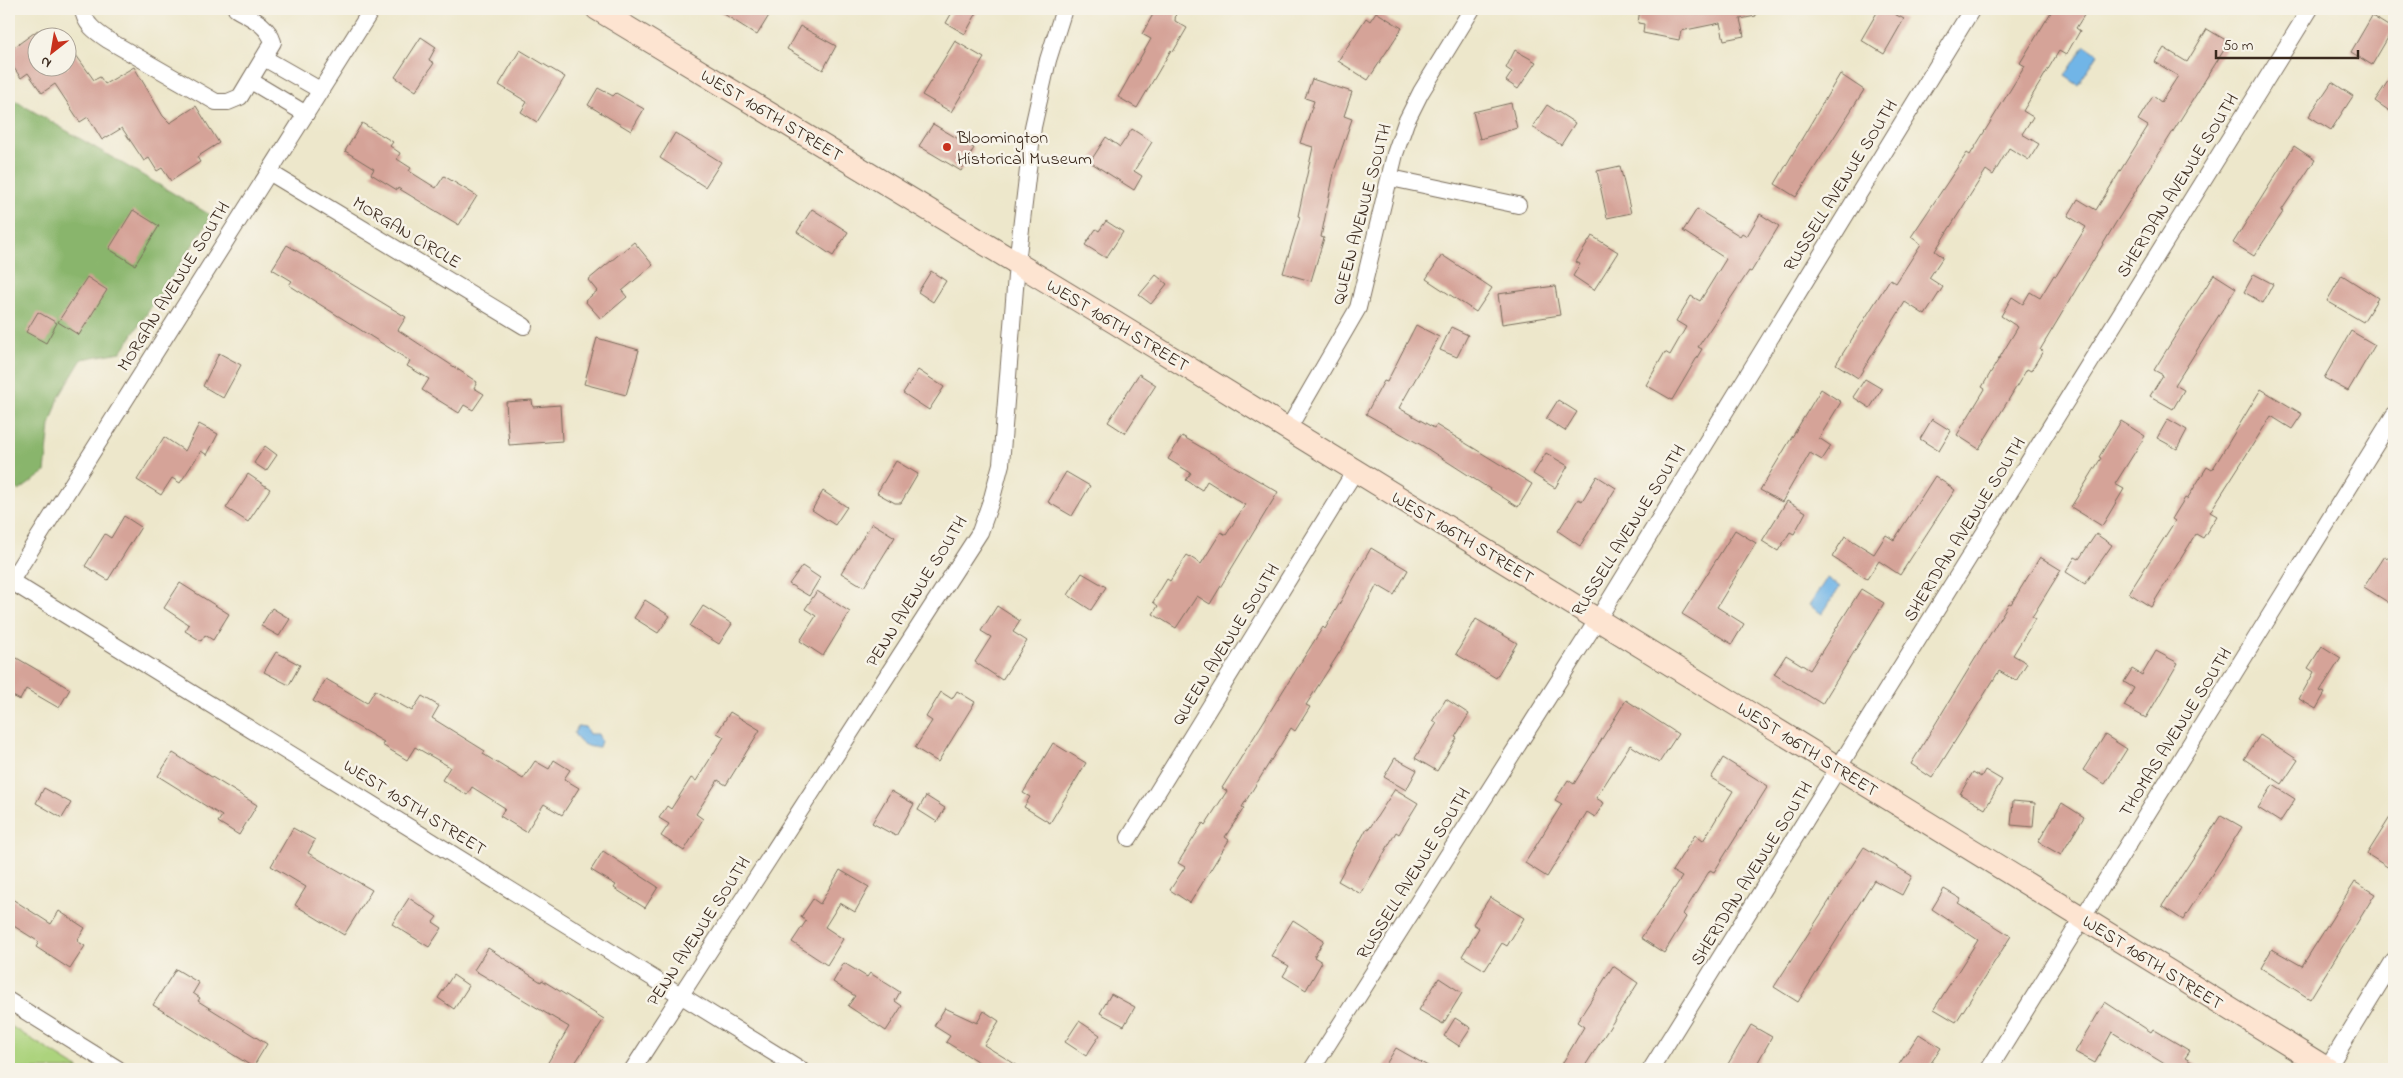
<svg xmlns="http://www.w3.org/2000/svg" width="2403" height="1078" viewBox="0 0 2403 1078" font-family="'Indie Flower',sans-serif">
<rect width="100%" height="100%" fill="#f7f3e8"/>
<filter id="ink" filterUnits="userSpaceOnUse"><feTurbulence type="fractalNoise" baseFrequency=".02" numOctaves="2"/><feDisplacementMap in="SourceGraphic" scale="10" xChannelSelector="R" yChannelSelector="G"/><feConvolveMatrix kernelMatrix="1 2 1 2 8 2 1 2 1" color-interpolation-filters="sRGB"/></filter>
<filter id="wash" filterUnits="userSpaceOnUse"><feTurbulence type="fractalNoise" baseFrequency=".0096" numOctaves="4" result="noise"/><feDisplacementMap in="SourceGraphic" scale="20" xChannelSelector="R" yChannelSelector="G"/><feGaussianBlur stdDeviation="1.12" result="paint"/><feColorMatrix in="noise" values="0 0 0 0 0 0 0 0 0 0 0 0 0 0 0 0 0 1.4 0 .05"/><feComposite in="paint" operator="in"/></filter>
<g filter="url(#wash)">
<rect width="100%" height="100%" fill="#ede7cb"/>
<!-- green -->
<path fill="#acd37d" stroke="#747e4e" d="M9,1025L79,1069H9Z"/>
<!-- forest -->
<path fill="#89b56c" stroke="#627045" d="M9,97L212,216L121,352L82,359L59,397L50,425L45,472L19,491L9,483Z"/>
<!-- water -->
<g fill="#71b5e7" stroke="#567082">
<path d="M2085,45L2098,54L2078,85L2065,76Z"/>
<path d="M1827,578L1840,587L1822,614L1809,605Z"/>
<path d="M578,726L585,727L589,734H598L601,741L599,747C587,748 579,744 574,733Z"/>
</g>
<g id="blocks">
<!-- building -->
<g fill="#d5a398">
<path d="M716,9H773L757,35Z"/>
<path d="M954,9H979L965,34L946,23Z"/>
<path d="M1156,9H1176L1175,21L1187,28L1173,52L1171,50L1137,108L1118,97L1151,39L1142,34Z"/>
<path d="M1640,9H1755L1756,16L1740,19L1744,36L1724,40L1720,23L1681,31L1679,40L1643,33L1644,24L1638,23Z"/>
<path d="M1879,9H1885L1904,19L1884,54L1861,40Z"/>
<path d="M2053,9H2088L2076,28L2080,31L2066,55L2059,51L2023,111L2033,117L2022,134L2039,144L2029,160L2009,148L1993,175L1986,170L1935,251L1943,257L1929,278L1943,287L1925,315L1905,302L1858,378L1836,364L1890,279L1896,283L1921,244L1911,237L1967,153L1970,155L2025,66L2020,63Z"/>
<path d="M1376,12L1402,28L1368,80L1338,61L1366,18L1370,21Z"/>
<path d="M2372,16L2393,29L2372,65L2351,52Z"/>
<path d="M800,26L836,46L823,70L787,49Z"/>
<path d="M2207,29L2229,42L2115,224L2040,350L2043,351L2031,371L2027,369L1979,449L1957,435L1985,389L1982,387L2018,327L2001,316L2012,297L2023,304L2030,292L2040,298L2054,275L2056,276L2086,227L2068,216L2078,199L2096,210L2148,126L2138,120L2153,96L2161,102L2178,76L2155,62L2164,48L2187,62Z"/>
<path d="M38,30V68H68V44L94,80L100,77L105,84L134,67L163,116L170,123L196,106L219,143L197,157L200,162L171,181L162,168L157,171L149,158L144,161L122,128L102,140L88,117L80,122L55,84L42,93L28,73L21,78L9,61V51Z"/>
<path d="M421,37L436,47L429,60L434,63L416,91L395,77Z"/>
<path d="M955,41L984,58L951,112L922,95Z"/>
<path d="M520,50L565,77L537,122L521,112L527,102L499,85Z"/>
<path d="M1515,50L1536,62L1518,89L1506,81L1512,72L1506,68Z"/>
<path d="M2394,72V114L2375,101Z"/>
<path d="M1840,74L1864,90L1796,197L1775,184Z"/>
<path d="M1312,79L1352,92L1344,116L1352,119L1335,168L1321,237L1324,238L1311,281L1283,273L1300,217L1298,216L1313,147L1300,143L1314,101L1305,98Z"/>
<path d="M2332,82L2353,96L2331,130L2309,116Z"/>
<path d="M598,88L613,96L616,93L644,109L631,131L588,105Z"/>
<path d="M1511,103L1517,128L1480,139L1473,112Z"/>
<path d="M1547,105L1575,123L1561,145L1532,127Z"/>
<path d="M362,123L393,142L390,146L400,153L397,159L411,168L409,171L436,188L444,176L477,196L459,225L398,188L397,190L371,174L374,169L345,151Z"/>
<path d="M933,124L974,148L961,171L919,146Z"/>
<path d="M1132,129L1152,142L1134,171L1142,176L1134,190L1090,162L1106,137L1120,147Z"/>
<path d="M675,133L721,162L705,187L660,158Z"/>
<path d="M2294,146L2315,160L2281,211L2283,212L2254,256L2233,243Z"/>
<path d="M1620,166L1631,213L1607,218L1597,171Z"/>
<path d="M812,209L848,232L833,256L797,232Z"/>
<path d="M1697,209L1740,236L1742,233L1747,236L1760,214L1779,226L1751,272L1749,271L1698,347L1702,349L1672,400L1646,385L1665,352L1670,355L1686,327L1676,321L1691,296L1700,301L1726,259L1683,231Z"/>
<path d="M133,210L159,226L135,265L109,249Z"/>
<path d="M1106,221L1123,232L1106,258L1085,245L1096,229L1099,231Z"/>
<path d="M1592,236L1618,252L1594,290L1573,276L1580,264L1576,262Z"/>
<path d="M634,242L653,265L622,291L627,297L601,319L585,301L597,291L588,280Z"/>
<path d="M287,245L406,317L398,330L477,382L474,388L484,394L473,410L464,405L459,413L422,390L429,379L407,366L410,361L289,285L292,281L272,269Z"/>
<path d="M1442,255L1492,288L1476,312L1426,279Z"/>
<path d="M931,271L946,281L933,302L918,292Z"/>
<path d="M2214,274L2236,288L2175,385L2184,390L2173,409L2150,396L2163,375L2154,370Z"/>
<path d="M2254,274L2273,284L2263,303L2244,292Z"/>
<path d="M1156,275L1167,284L1151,304L1139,295Z"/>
<path d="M2342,275L2378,298L2363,322L2327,301Z"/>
<path d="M87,277L107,290L79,335L58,322Z"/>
<path d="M1555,286L1560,315L1502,324L1498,294Z"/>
<path d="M38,312L57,323L46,343L26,332Z"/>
<path d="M1416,325L1439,337L1399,408L1434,428L1436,425L1532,484L1518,507L1423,446L1366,414L1384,381L1387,382Z"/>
<path d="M1451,327L1468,335L1457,357L1440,350Z"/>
<path d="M2351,331L2375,345L2348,391L2324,378Z"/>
<path d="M597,338L639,350L626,395L584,384Z"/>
<path d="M219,353L241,365L223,398L203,386Z"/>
<path d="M918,370L944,387L929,410L903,393Z"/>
<path d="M1139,374L1156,385L1125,433L1108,422Z"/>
<path d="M1865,379L1882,389L1870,408L1853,397Z"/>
<path d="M1821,389L1841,402L1819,438L1831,446L1822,460L1810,453L1782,502L1760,490Z"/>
<path d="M2261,389L2302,414L2292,429L2271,416L2210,512L2217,516L2203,538L2196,534L2151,607L2129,593L2175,521L2172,519L2185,498L2187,499L2207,467L2212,470Z"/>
<path d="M532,400L533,407L560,405L562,441L509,445L506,402Z"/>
<path d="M1558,400L1577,412L1565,431L1546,419Z"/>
<path d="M1932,419L1951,431L1939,451L1920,439Z"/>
<path d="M2168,419L2187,430L2177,449L2157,438Z"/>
<path d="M2121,421L2145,436L2115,484L2124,489L2102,526L2071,507L2101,458L2099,457Z"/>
<path d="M199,424L218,434L207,455L201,451L180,483L172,478L161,495L137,480L164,437L185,451Z"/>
<path d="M1182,436L1278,492L1210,604L1197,596L1176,628L1153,614L1158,606L1153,602L1167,579L1170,581L1187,555L1201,564L1221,532L1226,535L1245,505L1207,481L1202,490L1186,480L1191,473L1168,459Z"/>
<path d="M265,446L277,455L266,471L254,463Z"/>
<path d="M1546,453L1568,466L1555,488L1533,474Z"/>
<path d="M896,461L918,474L901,503H895L877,493Z"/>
<path d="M1066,472L1090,486L1072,516L1048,502Z"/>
<path d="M248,474L270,489L248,522L226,508Z"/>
<path d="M1597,476L1616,488L1580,546L1558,531L1578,499L1582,501Z"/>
<path d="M1935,476L1955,490L1900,575L1879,561L1867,579L1832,557L1845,536L1874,554L1886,535L1894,540Z"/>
<path d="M823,491L847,507L835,525L812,510Z"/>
<path d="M1787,501L1806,512L1794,534L1790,532L1778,551L1762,541Z"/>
<path d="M124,516L141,527L108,580L85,566L105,534L111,538Z"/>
<path d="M872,523L895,537L864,587L841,573Z"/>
<path d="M1735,530L1756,543L1717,607L1744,624L1732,644L1682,614Z"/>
<path d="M2096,534L2112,545L2085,584L2066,572L2075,557L2079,559Z"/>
<path d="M1371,548L1408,570L1394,595L1377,585L1346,642L1306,705L1310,707L1295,731L1291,728L1242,807L1244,808L1225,837L1229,840L1190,903L1170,890L1185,867L1178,863L1203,823L1205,825L1227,791L1222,788L1323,627L1325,629Z"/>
<path d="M2384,556L2394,562V606L2364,587Z"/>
<path d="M2040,557L2061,570L2032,617L2035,619L2013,655L2027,663L2016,681L1999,671L1932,778L1911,764L2009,603L2011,604Z"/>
<path d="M802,566L820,578L809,596L789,584Z"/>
<path d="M1082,573L1106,587L1091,610L1068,595Z"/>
<path d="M180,583L229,614L213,640L205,635L201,641L185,631L189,625L164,608Z"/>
<path d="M1861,589L1884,603L1822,704L1774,674L1786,655L1810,670Z"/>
<path d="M817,591L850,612L823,656L800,641L816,616L805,609Z"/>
<path d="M645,600L670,616L658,633L634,618Z"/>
<path d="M703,606L732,624L719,644L690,626Z"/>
<path d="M997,606L1020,621L1013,632L1027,641L1002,680L975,662L991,637L981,631Z"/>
<path d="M272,608L290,619L279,636L261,626Z"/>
<path d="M1476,619L1517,643L1496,678L1456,654Z"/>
<path d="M2322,646L2341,658L2320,691L2325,693L2316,709L2299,699L2314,672L2308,668Z"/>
<path d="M2156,651L2178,663L2146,718L2124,706L2134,688L2124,682L2132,669L2142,675Z"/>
<path d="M276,652L300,665L289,685L264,672Z"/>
<path d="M15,657L70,689L59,708L26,689L20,700L9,694V668Z"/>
<path d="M326,679L367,703L375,690L412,711L422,696L439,706L432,718L485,751L483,754L523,779L535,761L549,769L554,760L570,770L564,779L579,788L562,815L544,804L526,832L500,816L505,808L472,787L467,795L442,780L450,767L415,747L407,760L382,745L384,742L313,701Z"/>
<path d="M957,691L975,702L938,762L915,748L932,721L926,717L941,692L952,699Z"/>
<path d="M1446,699L1469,714L1455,737L1457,738L1437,771L1415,758L1437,723L1433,720Z"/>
<path d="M1626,700L1678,734L1659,763L1630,745L1596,798L1604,803L1595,817L1587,812L1547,877L1525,863L1562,804L1555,800L1568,780L1574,784Z"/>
<path d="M730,712L760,730L726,785L718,780L696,814L703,819L684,851L661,836L669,824L659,818L667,806L671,809L691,778L696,781L724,737L717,733Z"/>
<path d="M2105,735L2127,749L2105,784L2083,770Z"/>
<path d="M2260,735L2298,760L2282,784L2244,759Z"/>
<path d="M1053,743L1086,763L1050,823L1024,807L1030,797L1023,793Z"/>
<path d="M173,753L257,805L239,835L218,822L222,816L158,776Z"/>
<path d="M1395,758L1417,770L1406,790L1384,777Z"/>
<path d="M1723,758L1768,786L1714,872L1710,870L1683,914L1686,917L1664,953L1641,938L1682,877L1672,871L1695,835L1703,841L1733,791L1711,778Z"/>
<path d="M1985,770L2002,780L1985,809L1960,794L1973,772L1981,777Z"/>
<path d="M2273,785L2295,799L2280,822L2258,808Z"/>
<path d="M44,788L71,803L62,818L36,803Z"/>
<path d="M1395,789L1418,803L1399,834L1396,832L1361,894L1338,881L1367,828L1369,829Z"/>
<path d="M891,791L914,804L896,836L872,823Z"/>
<path d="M926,796L945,808L937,822L918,810Z"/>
<path d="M2013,801L2035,803L2033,827L2011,825Z"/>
<path d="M2062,803L2084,817L2061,855L2038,842Z"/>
<path d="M2394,811V860L2389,868L2367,854Z"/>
<path d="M2221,815L2242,827L2183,920L2162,906Z"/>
<path d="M293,828L315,840L308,853L372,890L344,935L295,905L306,887L271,866Z"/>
<path d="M1864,847L1912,876L1902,895L1874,880L1798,1002L1774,987Z"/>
<path d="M603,851L658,887L645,908L614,888L616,885L591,870Z"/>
<path d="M840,870L869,887L855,912L840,903L825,927L843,939L827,965L792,942L806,921L801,917L813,899L820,904Z"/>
<path d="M2355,882L2375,894L2310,999L2261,968L2272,949L2302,966Z"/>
<path d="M1944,889L1961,899L1958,903L2011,936L1956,1022L1934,1009L1978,940L1932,909Z"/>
<path d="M9,897L51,924L59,911L85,928L77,941L85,946L70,969L36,947L39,942L9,923Z"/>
<path d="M1490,897L1524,918L1507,946L1502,943L1485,970L1462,956L1479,928L1473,924Z"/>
<path d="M409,898L437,917L433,922L442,928L429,947L392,924Z"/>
<path d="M1293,920L1324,940L1314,957L1322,962L1306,990L1283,976L1289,966L1271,956Z"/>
<path d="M488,948L541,982L542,980L604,1019L571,1069H544L569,1027L474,970Z"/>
<path d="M844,963L867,977L870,973L900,992L895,1001L902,1006L886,1031L848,1006L855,996L833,982Z"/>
<path d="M1613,966L1638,983L1583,1069H1559L1584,1027L1577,1022Z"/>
<path d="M176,969L199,983L193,993L200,998L198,1001L267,1044L253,1067L153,1005Z"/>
<path d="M453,975L469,986L454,1009L438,998Z"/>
<path d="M1439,978L1462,993L1443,1024L1419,1010Z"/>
<path d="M1111,994L1135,1007L1124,1026L1100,1013Z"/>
<path d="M2105,1002L2151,1032L2153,1029L2190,1051L2185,1058L2203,1069H2173L2112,1032L2095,1063L2075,1052Z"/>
<path d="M945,1008L977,1023L984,1011L999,1021L984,1045L1023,1069H990L946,1042L950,1036L934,1026Z"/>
<path d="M1455,1018L1471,1028L1459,1046L1444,1036Z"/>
<path d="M1079,1021L1100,1035L1086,1056L1065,1042Z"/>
<path d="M1751,1025L1772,1037L1754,1069H1725Z"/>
<path d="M1919,1034L1941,1048L1927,1069H1896Z"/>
<path d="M1396,1048L1433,1069H1383Z"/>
</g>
</g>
</g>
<g filter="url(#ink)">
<use href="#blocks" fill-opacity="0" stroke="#796c5b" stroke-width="1"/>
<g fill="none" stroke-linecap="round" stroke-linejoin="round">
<!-- street casing -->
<g stroke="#796c5b" stroke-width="18">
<g id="street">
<path d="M83,9C84,24 96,32 108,40L216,102H228L240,97L273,42C267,24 251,18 236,9"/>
<path d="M264,58L320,90"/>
<path d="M251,81L306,114"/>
<path d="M269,172L524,326"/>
<path d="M1391,178L1518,205"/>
<path d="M1288,429L1358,308L1395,154L1406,122L1421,92L1472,9"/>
<path d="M9,580L800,1069"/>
<path d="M9,584L372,9"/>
<path d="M1129,838L1355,471"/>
<path d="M9,1001L118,1069"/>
<path d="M633,1069L980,532L992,498L1001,464L1017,263L1033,127L1048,60L1064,9"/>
<path d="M1312,1069L1598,619L1972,9"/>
<path d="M1651,1069L2310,9"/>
<path d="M1989,1069L2394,415"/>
<path d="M2327,1069L2394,960"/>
</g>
</g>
<!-- secondary casing -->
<g stroke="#796c5b" stroke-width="24">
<path id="secondary" d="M597,9L1114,322L2328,1069"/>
</g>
<!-- street -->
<use href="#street" stroke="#fff" stroke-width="16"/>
<!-- secondary -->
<use href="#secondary" stroke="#fde4d1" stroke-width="22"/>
</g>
</g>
<!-- markers -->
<circle fill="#c8321e" stroke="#f7f3e8" stroke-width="2" cx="947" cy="147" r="5"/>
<g text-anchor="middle" stroke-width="5" stroke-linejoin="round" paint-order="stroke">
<!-- street labels -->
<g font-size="18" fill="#3b2a1e" stroke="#f7f3e8">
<text transform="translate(772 115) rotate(31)" y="6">WEST 106TH STREET</text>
<text transform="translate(1840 185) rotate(-58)" y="6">RUSSELL AVENUE SOUTH</text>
<text transform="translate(2177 185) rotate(-58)" y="6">SHERIDAN AVENUE SOUTH</text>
<text transform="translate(1361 214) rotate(-75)" y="6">QUEEN AVENUE SOUTH</text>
<text transform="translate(407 232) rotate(31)" y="6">MORGAN CIRCLE</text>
<text transform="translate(173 286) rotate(-58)" y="6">MORGAN AVENUE SOUTH</text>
<text transform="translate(1118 325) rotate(31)" y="6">WEST 106TH STREET</text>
<text transform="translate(1964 529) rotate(-58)" y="6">SHERIDAN AVENUE SOUTH</text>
<text transform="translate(1628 530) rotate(-58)" y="6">RUSSELL AVENUE SOUTH</text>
<text transform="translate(1463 537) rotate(31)" y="6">WEST 106TH STREET</text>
<text transform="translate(916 591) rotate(-58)" y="6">PENN AVENUE SOUTH</text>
<text transform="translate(1225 644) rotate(-58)" y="6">QUEEN AVENUE SOUTH</text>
<text transform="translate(2175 732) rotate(-58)" y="6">THOMAS AVENUE SOUTH</text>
<text transform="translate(1808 749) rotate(32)" y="6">WEST 106TH STREET</text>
<text transform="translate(415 807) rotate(32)" y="6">WEST 105TH STREET</text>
<text transform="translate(1413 873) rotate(-58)" y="6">RUSSELL AVENUE SOUTH</text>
<text transform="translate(1751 873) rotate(-58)" y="6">SHERIDAN AVENUE SOUTH</text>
<text transform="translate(698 931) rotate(-57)" y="6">PENN AVENUE SOUTH</text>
<text transform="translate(2153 962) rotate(32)" y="6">WEST 106TH STREET</text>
</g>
<!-- poi labels -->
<g font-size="18" fill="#3b2a1e" stroke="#f7f3e8" text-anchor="start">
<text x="957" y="143">Bloomington<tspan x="957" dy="21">Historical Museum</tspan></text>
</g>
</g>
<!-- margin -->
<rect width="2403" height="1078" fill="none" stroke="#f7f3e8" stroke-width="30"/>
<!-- north arrow -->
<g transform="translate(52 52) rotate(211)"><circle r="24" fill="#f7f3e8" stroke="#aca397"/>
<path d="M0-4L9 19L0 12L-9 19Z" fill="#c8321e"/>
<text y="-8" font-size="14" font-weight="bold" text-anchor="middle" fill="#3b2a1e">N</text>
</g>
<!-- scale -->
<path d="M2216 50v8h142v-8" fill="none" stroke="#3b2a1e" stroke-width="2.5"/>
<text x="2223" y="50" font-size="15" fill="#3b2a1e" stroke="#f7f3e8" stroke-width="4" paint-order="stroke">50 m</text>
</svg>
